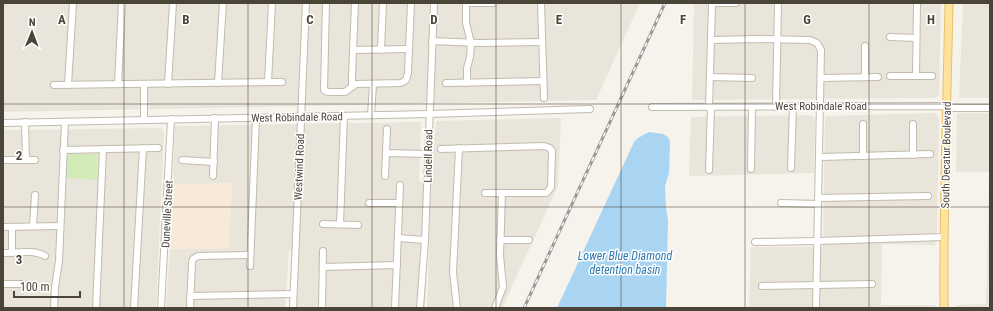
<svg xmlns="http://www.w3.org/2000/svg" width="993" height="311" viewBox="0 0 993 311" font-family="'Roboto Condensed',sans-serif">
<rect width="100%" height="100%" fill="#f6f3ec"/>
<!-- residential -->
<g fill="#eae5da">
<path d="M3,3H640L596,100L3,112Z"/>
<path d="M694,3H941L939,93L937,97L934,98L692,100Z"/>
<path d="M963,3H990V98H959Z"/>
<path d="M930,113H936L939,119L937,228L935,245L882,244L881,305H935V308H821V307L749,308L751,247H823L825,118L827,116Z"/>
<path d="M957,113H990V308H957V305L986,304L989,172H956Z"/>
<path d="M809,115L814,117L815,120L814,173L689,176L691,117Z"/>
<path d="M561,118L558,186L502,308H427L431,183L436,121Z"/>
<path d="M421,122L419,181L428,182L425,308H293L295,250H289L285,308H166L170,249L229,248L232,183L173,185L175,126Z"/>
<path d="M162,128L164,133L156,308H3V130Z"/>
</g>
<!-- commercial -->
<path fill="#f7ead8" d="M232,183L229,248L170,249L173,185Z"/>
<!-- green -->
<path fill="#d2eab5" d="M70,154H95L97,155V180L66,178L67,158Z"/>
<!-- water -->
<path fill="#a9d4f2" d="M649,132L663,134L668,137L670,142L669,173L665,186L666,208L668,220L666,308H557L634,142L638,138Z"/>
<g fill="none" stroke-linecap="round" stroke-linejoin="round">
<!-- minor casing -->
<g stroke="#c2bbae" stroke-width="8">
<g id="minor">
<path d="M326,3L324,90L328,92H345L356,84L401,83L406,80L408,73L411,3"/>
<path d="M466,3V23L471,43L470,57L467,68V83"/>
<path d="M468,3H493"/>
<path d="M541,3L544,98"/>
<path d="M712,3H736"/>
<path d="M890,37L916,38"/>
<path d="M712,40L756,39L810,40L817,43L821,50C820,136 818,222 816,308"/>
<path d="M432,41L479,43L542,42"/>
<path d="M865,46V77"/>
<path d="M353,50L409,49"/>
<path d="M381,50L383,3"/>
<path d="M890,76H932"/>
<path d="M916,76L917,3"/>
<path d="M710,77L752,78"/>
<path d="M821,78L878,77"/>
<path d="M268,82L272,3"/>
<path d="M218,83L223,3"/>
<path d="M446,83L543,81"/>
<path d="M118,84L122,3"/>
<path d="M168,84L173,3"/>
<path d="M54,85L282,82"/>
<path d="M68,85L73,3"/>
<path d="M352,86V76L355,3"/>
<path d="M652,107L939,106L954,108H990"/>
<path d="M776,107L778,3"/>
<path d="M709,108L712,3"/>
<path d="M371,115L373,84"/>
<path d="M144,120V84"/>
<path d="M25,122L26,160"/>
<path d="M3,123L429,114L590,109"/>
<path d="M441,149L544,146L550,148L552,151L551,187L549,190L546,193H485"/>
<path d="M63,150L158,148"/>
<path d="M386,153L428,154"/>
<path d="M913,155V124"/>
<path d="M863,156V124"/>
<path d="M820,157L930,154"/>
<path d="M3,160H35"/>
<path d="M182,160L214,162"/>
<path d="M791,168L793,106"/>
<path d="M751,169L752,107"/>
<path d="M709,170L711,108"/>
<path d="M213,176L215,118"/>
<path d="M385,176L387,129"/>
<path d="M818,198L928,196"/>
<path d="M369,203H399"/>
<path d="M781,203L818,204"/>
<path d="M323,224L358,225"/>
<path d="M340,224L344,116"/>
<path d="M33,226L35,195"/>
<path d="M3,227L60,226"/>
<path d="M398,238L425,240"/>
<path d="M500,240H529"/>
<path d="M755,242L818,241L944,237"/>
<path d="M3,253C16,253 34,249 45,256"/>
<path d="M12,253V227"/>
<path d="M250,266L256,118"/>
<path d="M323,267L397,265"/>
<path d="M3,284H23"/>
<path d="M762,286L872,284"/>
<path d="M190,296L293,294"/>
<path d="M54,308L55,287L59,261L65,122"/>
<path d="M96,308L103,149"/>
<path d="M134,308L143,148"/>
<path d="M161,308L171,119"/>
<path d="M190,308L192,262L193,259L198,256L250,255"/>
<path d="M293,308L306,3"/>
<path d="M322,308L323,251"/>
<path d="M395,308L400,185"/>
<path d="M420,308L425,240L434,3"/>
<path d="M457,308L453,272L459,148"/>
<path d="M495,308L503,287L500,255L502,193"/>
</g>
</g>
<!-- major casing -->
<g stroke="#e6c16a" stroke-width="9">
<path id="major" d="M944,308C943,206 947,105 949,3"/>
</g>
<!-- minor -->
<use href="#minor" stroke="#fff" stroke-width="6"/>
<!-- major -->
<use href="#major" stroke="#ffe39c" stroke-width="7"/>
<!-- rail casing -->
<g stroke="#9a9a9a" stroke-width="3">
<path id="rail" d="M524,308L665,3"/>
</g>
<!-- rail -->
<use href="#rail" stroke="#fff" stroke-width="1.5" stroke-dasharray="4.5" stroke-linecap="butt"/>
</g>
<!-- grid -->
<path fill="none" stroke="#4b4439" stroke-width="1" stroke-opacity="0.55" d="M124,3V308M248,3V308M372,3V308M496,3V308M621,3V308M745,3V308M869,3V308M3,104H990M3,207H990"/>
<g text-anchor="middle" stroke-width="3" stroke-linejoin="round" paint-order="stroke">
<!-- street labels -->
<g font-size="11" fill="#4b4439" stroke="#fff">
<text x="821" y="110">West Robindale Road</text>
<text transform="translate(297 117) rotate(-1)" y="4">West Robindale Road</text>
<text transform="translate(946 155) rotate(-89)" y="4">South Decatur Boulevard</text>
<text transform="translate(428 156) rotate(-89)" y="4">Lindell Road</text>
<text transform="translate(299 167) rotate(-88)" y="4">Westwind Road</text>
<text transform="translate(167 214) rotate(-87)" y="4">Duneville Street</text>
</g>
<!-- water labels -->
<g font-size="12" font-style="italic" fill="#2e7ab2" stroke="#fff">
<text x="625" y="260">Lower Blue Diamond<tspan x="625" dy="14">detention basin</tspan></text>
</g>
</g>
<g font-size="13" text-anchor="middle" font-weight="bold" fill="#4b4439" stroke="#fff" stroke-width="3" stroke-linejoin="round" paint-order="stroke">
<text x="62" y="24">A</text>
<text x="186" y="24">B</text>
<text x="310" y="24">C</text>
<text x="434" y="24">D</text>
<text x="559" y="24">E</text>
<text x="683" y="24">F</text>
<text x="807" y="24">G</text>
<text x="931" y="24">H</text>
<text x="19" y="160">2</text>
<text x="19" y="264">3</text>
</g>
<!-- border -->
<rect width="993" height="311" fill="none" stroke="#4b4439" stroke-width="8"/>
<!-- north arrow -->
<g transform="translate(32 32) rotate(1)" stroke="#ffffff" stroke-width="3" paint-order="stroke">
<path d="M0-3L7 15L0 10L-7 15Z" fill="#4b4439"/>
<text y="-6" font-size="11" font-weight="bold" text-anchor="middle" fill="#4b4439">N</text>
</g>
<!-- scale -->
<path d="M14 291v6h66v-6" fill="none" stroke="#4b4439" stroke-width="2"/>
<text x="20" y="291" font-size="12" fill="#4b4439" stroke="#ffffff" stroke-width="3" paint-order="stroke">100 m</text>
</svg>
